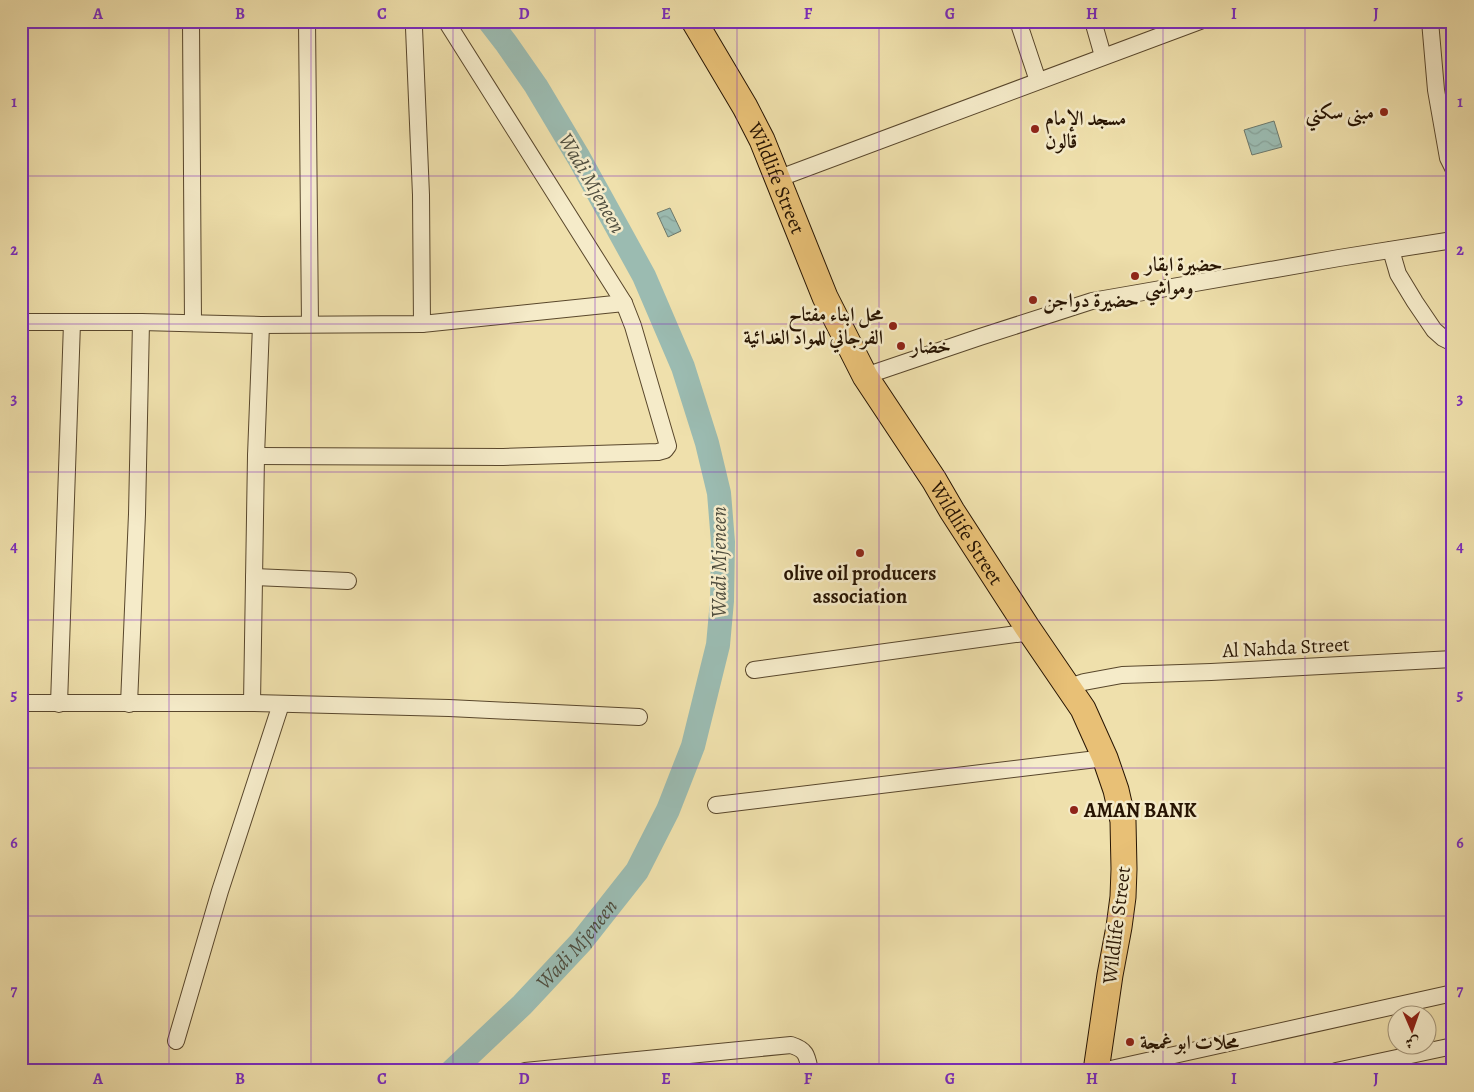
<svg xmlns="http://www.w3.org/2000/svg" width="1474" height="1092" viewBox="0 0 1474 1092" font-family="Alegreya,Amiri,serif">
<defs>
<pattern id="water-waves" width="16" height="10" patternUnits="userSpaceOnUse" patternTransform="scale(1.25)"><rect width="16" height="10" fill="#9bbbb1"/><path d="M0 5q4-4 8 0t8 0" fill="none" stroke="#86a097"/></pattern>
</defs>
<rect width="100%" height="100%" fill="#efe0ac"/>
<filter id="stains"><feTurbulence type="fractalNoise" baseFrequency=".004" numOctaves="4"/><feColorMatrix values="0 0 0 0 .2 0 0 0 0 .09 0 0 0 0 .02 0 0 0 .5 -.17"/></filter>
<radialGradient id="worn" r=".72"><stop offset=".6" stop-color="#630" stop-opacity="0"/><stop offset="1" stop-color="#630" stop-opacity=".3"/></radialGradient>
<!-- water -->
<g fill="url(#water-waves)" stroke="#6d786b">
<path d="M1274,121L1282,147L1252,155L1244,130Z"/>
<path d="M670,208L681,231L668,237L657,213Z"/>
</g>
<g fill="none" stroke-linecap="round" stroke-linejoin="round">
<!-- river -->
<path stroke="#9bbbb1" stroke-width="24" id="s1" d="M452,1071L522,1005L581,942L637,871L668,810L693,746L718,645L722,601L723,542L719,493L707,443L683,367L644,276L579,158L536,86L506,43L489,21"/>
<!-- minor casing -->
<g stroke="#59472c" stroke-width="18">
<g id="minor">
<path d="M191,21L193,323"/>
<path d="M307,21L310,324"/>
<path d="M1018,21L1038,81"/>
<path d="M1093,21L1103,56"/>
<path d="M1430,21L1436,90L1448,158L1453,168"/>
<path d="M414,28L421,195L422,324"/>
<path d="M777,179L1200,21"/>
<path d="M1391,250L1398,274L1415,302L1434,330L1443,338L1453,343"/>
<path d="M21,322H141L261,325L422,324L624,303"/>
<path d="M865,376L980,337L1092,301L1339,258L1453,240"/>
<path d="M256,456L503,457L658,452L665,450L668,446L633,326L624,303L446,21"/>
<path d="M254,577L348,581"/>
<path d="M754,670L1031,632"/>
<path d="M1069,687L1084,682L1122,675L1211,672L1453,659"/>
<path d="M21,703H252L449,708L639,717"/>
<path d="M252,703L256,456L261,325"/>
<path d="M59,704L72,323"/>
<path d="M129,704L137,514L141,322"/>
<path d="M716,805L1105,758"/>
<path d="M176,1041L220,891L281,704"/>
<path d="M525,1071L791,1045C807,1050 807,1056 810,1071"/>
<path d="M1102,1071L1453,993"/>
<path d="M1336,1071L1453,1046"/>
</g>
</g>
<!-- primary casing -->
<g stroke="#271402" stroke-width="27">
<g id="primary">
<path id="s2" d="M694,21L745,107L762,140L825,297L865,376L934,480L952,511L1027,627L1083,709L1105,758L1116,790L1123,821L1124,869L1123,897L1119,927L1110,975L1096,1071"/>
</g>
</g>
<!-- minor -->
<use href="#minor" stroke="#f5ebc9" stroke-width="16"/>
<!-- primary -->
<use href="#primary" stroke="#e8c076" stroke-width="25"/>
</g>
<!-- grid -->
<path fill="none" stroke="#7b2cbf" stroke-width="1" stroke-opacity="0.55" d="M169,21V1071M311,21V1071M453,21V1071M595,21V1071M737,21V1071M879,21V1071M1021,21V1071M1163,21V1071M1305,21V1071M21,176H1453M21,324H1453M21,472H1453M21,620H1453M21,768H1453M21,916H1453"/>
<!-- markers -->
<g fill="#8f2418" stroke="#f5ebc9" stroke-width="2">
<circle cx="1384" cy="112" r="5"/>
<circle cx="1035" cy="129" r="5"/>
<circle cx="1135" cy="276" r="5"/>
<circle cx="1033" cy="300" r="5"/>
<circle cx="893" cy="326" r="5"/>
<circle cx="901" cy="346" r="5"/>
<circle cx="860" cy="553" r="5"/>
<circle cx="1074" cy="810" r="5"/>
<circle cx="1130" cy="1042" r="5"/>
</g>
<g text-anchor="middle" stroke-width="5" stroke-linejoin="round" paint-order="stroke">
<!-- poi labels -->
<g font-size="20" font-weight="bold" fill="#271402" stroke="#f5ebc9" text-anchor="start">
<text x="1374" y="119" text-anchor="end">مبنى سكني</text>
<text x="1045" y="125">مسجد الإمام<tspan x="1045" dy="23">قالون</tspan></text>
<text x="1145" y="271">حضيرة ابقار<tspan x="1145" dy="23">ومواشي</tspan></text>
<text x="1043" y="307">حضيرة دواجن</text>
<text x="883" y="321" text-anchor="end">محل ابناء مفتاح<tspan x="883" dy="23">الفرجاني للمواد الغدائية</tspan></text>
<text x="911" y="353">خضار</text>
<text x="860" y="580" text-anchor="middle">olive oil producers<tspan x="860" dy="23">association</tspan></text>
<text x="1084" y="817">AMAN BANK</text>
<text x="1140" y="1049">محلات ابو غمجة</text>
</g>
<!-- street labels -->
<g font-size="20" fill="#271402" stroke="#f5ebc9">
<text dy="7" stroke="none"><textPath href="#s2" startOffset="178">Wildlife Street</textPath></text>
<text dy="7" stroke="none"><textPath href="#s2" startOffset="582">Wildlife Street</textPath></text>
<text transform="translate(1286 647) rotate(-3)" y="7">Al Nahda Street</text>
<text transform="translate(1116 925) rotate(-83)" y="7">Wildlife Street</text>
</g>
<!-- water labels -->
<g font-size="21" font-style="italic" fill="#504e3f" stroke="#f5ebc9">
<text transform="translate(592 183) rotate(60)" y="7">Wadi Mjeneen</text>
<text transform="translate(719 562) rotate(-90)" y="7">Wadi Mjeneen</text>
<text dy="7" stroke="none"><textPath href="#s1" startOffset="178">Wadi Mjeneen</textPath></text>
</g>
</g>
<!-- margin -->
<rect width="1474" height="1092" fill="none" stroke="#efe0ac" stroke-width="55"/>
<!-- north arrow -->
<g transform="translate(1412 1030) rotate(178)"><circle r="24" fill="#f5ebc9" stroke="#a39579"/>
<path d="M0-4L9 19L0 12L-9 19Z" fill="#8f2418"/>
<text y="-8" font-size="14" font-weight="bold" text-anchor="middle" fill="#271402">ش</text>
</g>
<rect x="28" y="28" width="1418" height="1036" fill="none" stroke="#7b2cbf" stroke-width="2"/>
<g font-size="16" text-anchor="middle" font-weight="bold" fill="#7b2cbf">
<text x="98" y="19">A</text>
<text x="240" y="19">B</text>
<text x="382" y="19">C</text>
<text x="524" y="19">D</text>
<text x="666" y="19">E</text>
<text x="808" y="19">F</text>
<text x="950" y="19">G</text>
<text x="1092" y="19">H</text>
<text x="1234" y="19">I</text>
<text x="1376" y="19">J</text>
<text x="14" y="107">1</text>
<text x="1460" y="107">1</text>
<text x="14" y="255">2</text>
<text x="1460" y="255">2</text>
<text x="14" y="404">3</text>
<text x="1460" y="404">3</text>
<text x="14" y="552">4</text>
<text x="1460" y="552">4</text>
<text x="14" y="700">5</text>
<text x="1460" y="700">5</text>
<text x="14" y="848">6</text>
<text x="1460" y="848">6</text>
<text x="14" y="996">7</text>
<text x="1460" y="996">7</text>
<text x="98" y="1084">A</text>
<text x="240" y="1084">B</text>
<text x="382" y="1084">C</text>
<text x="524" y="1084">D</text>
<text x="666" y="1084">E</text>
<text x="808" y="1084">F</text>
<text x="950" y="1084">G</text>
<text x="1092" y="1084">H</text>
<text x="1234" y="1084">I</text>
<text x="1376" y="1084">J</text>
</g>
<rect width="100%" height="100%" filter="url(#stains)"/>
<rect width="100%" height="100%" fill="url(#worn)"/>
</svg>
